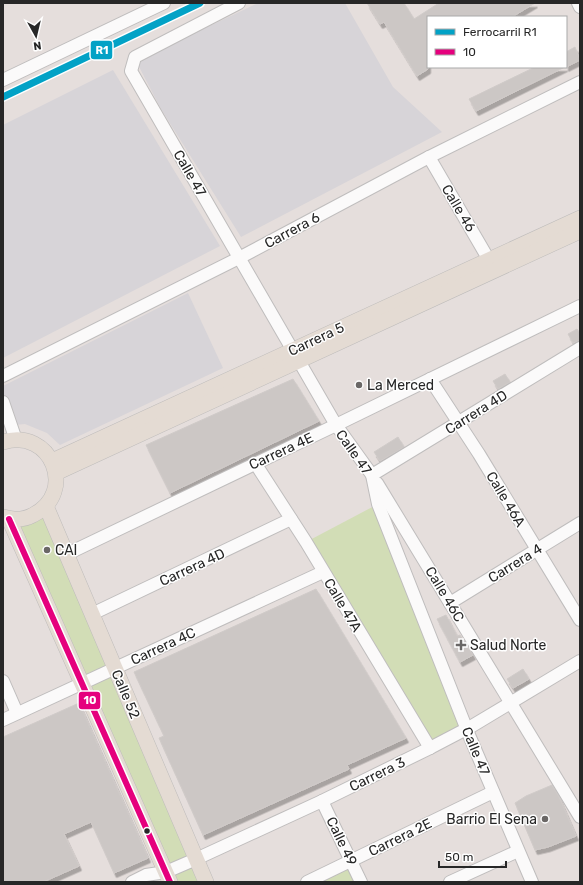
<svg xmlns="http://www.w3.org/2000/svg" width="583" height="885" viewBox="0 0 583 885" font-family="Rubik,sans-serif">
<defs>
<filter id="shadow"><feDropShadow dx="2.5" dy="4.5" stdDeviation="0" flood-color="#0004"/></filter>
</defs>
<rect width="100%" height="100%" fill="#e5dedc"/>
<!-- industrial -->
<g fill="#d7d4d8">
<path d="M258,3H345L393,87L442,132L241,237L161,109L136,61Z"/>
<path d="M113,70L220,246L3,358V125Z"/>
<path d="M188,293L223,368L60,445L47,433L25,424L3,426V386Z"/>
</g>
<!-- green -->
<g fill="#d2ddb6">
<path d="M378,504L467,729L430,748L306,542Z"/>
<path d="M46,506L206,882H170L9,519Z"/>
<path d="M351,861L361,882H313Z"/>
</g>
<!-- building -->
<g fill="#ccc7c5" stroke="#d0cbc9" filter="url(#shadow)">
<path d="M367,3H404L414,19L439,3H535L512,17H428V69L417,76L384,22L380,24Z"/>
<path d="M575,47L580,60L566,67V52Z"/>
<path d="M535,67H565L476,111L469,99Z"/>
<path d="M577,329L580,333V340L573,343L568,334Z"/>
<path d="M505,374L510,382L498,389L493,381Z"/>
<path d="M293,379L319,421L170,493L146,445Z"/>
<path d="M398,437L404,447L380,461L374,452Z"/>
<path d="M316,589L406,738L347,765L349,769L203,835L159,738L164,736L134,672Z"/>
<path d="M446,615L457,636L460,635L473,655L460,662L437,619Z"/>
<path d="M523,669L529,679L513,688L507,679Z"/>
<path d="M79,703L148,858L114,873L91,822L64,834L79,866L43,882H3V737Z"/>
<path d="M552,785L559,797L576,836L548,847L535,850L515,803L526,796Z"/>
</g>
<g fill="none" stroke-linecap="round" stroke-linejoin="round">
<!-- minor casing -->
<g stroke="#bfbdbd" stroke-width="14">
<g id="minor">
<path d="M239,3L135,57L131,71L336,425L372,475L378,504L469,735L532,882"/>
<path d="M578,3L580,7"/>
<path d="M3,80L164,3"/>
<path d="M429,157L489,260"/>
<path d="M3,376L239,258L429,157L580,82"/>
<path d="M430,379L479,454L580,620"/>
<path d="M3,402L16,440"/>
<path d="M255,463L306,542L430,748"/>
<path d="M372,475L580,348"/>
<path d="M377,483L580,817"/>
<path d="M67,554L336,425L580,306"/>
<path d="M450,603L580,523"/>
<path d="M92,614L291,519"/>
<path d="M3,681L17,713"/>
<path d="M3,720L323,572"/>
<path d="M322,801L361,882"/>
<path d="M132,882L146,875L166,872L196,859L322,801L430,748L472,726L580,661"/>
<path d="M307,882L493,792"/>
<path d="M450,882L518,851"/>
</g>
</g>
<!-- major casing -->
<g stroke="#bebcbb" stroke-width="16">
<g id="major">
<path d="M3,442C51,427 78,492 33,515C24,520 13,520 3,517"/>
<path d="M52,461L580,218"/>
<path d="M56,473L580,231"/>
<path d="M46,506L206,882"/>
<path d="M9,519L170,882"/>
</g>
</g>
<!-- minor -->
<use href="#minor" stroke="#fbfafa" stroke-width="12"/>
<!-- major -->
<use href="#major" stroke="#e4dbd3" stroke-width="15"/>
<!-- bus-1 casing -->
<g stroke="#fff" stroke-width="9">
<path id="bus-1" d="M9,519L170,882"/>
</g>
<!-- bus-1 -->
<use href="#bus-1" stroke="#e5007d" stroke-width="6"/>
<!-- rail-1 casing -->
<g stroke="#fff" stroke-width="10">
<path id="rail-1" d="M3,97L200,3"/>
</g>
<!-- rail-1 -->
<use href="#rail-1" stroke="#02a2c6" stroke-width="7"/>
</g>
<!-- markers -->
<g fill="#6a6766" stroke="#fff" stroke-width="1.5">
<circle cx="359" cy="385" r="4"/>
<circle cx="47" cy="550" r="4"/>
<path d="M459 639h4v4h4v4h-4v4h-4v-4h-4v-4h4z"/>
<circle cx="545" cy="819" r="4"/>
</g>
<circle fill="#272727" stroke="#fff" stroke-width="1.5" cx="147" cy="831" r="3.5"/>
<g text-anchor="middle" stroke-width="3" stroke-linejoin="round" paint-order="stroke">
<!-- street labels -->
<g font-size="14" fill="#272727" stroke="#fff">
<text transform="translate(190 173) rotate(60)" y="5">Calle 47</text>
<text transform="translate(459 208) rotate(59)" y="5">Calle 46</text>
<text transform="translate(292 230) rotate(-28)" y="5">Carrera 6</text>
<text transform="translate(316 339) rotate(-25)" y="5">Carrera 5</text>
<text transform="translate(476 412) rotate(-32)" y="5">Carrera 4D</text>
<text transform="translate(281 451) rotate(-25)" y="5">Carrera 4E</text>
<text transform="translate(354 452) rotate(55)" y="5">Calle 47</text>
<text transform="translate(506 499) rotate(59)" y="5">Calle 46A</text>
<text transform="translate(515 563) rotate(-32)" y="5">Carrera 4</text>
<text transform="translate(192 567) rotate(-25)" y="5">Carrera 4D</text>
<text transform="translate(445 594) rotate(59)" y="5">Calle 46C</text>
<text transform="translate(343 605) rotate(59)" y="5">Calle 47A</text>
<text transform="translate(163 646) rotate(-25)" y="5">Carrera 4C</text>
<text transform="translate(126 694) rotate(67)" y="5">Calle 52</text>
<text transform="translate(476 751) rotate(67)" y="5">Calle 47</text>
<text transform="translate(377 774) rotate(-26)" y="5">Carrera 3</text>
<text transform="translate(400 837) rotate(-26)" y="5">Carrera 2E</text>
<text transform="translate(342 841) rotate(64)" y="5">Calle 49</text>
</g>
<!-- poi labels -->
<g font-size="14" fill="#272727" stroke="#fff" text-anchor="start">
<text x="367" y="390">La Merced</text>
<text x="55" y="555">CAI</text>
<text x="470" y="650">Salud Norte</text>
<text x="537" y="824" text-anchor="end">Barrio El Sena</text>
</g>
</g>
<g stroke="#fff" stroke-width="1.5">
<rect x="90" y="40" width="23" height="20" rx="4" fill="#02a2c6"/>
<rect x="78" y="691" width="23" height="19" rx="4" fill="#e5007d"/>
</g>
<g font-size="11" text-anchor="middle" font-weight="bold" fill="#fff">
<text x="102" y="54">R1</text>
<text x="90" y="704">10</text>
</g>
<!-- border -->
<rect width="583" height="885" fill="none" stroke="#272727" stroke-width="8"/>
<!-- legend -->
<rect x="427" y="16" width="140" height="52" fill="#ffffff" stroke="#a9a9a9"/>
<rect x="435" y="29" width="20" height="6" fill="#02a2c6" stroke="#a9a9a9"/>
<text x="463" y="36" font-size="12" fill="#272727">Ferrocarril R1</text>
<rect x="435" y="49" width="20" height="6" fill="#e5007d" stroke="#a9a9a9"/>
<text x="463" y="56" font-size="12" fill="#272727">10</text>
<!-- north arrow -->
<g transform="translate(36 36) rotate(172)" stroke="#ffffff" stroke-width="3" paint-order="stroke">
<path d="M0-3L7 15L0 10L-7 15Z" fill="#272727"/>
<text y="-6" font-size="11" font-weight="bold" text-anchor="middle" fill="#272727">N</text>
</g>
<!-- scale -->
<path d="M439 861v6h67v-6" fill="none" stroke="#272727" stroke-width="2"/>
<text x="445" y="861" font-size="12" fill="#272727" stroke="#ffffff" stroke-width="3" paint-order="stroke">50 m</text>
</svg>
